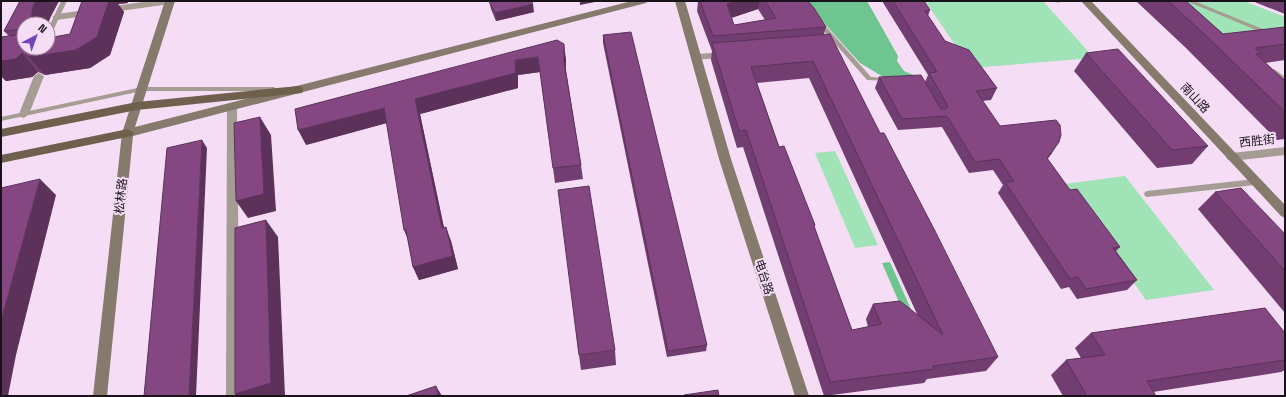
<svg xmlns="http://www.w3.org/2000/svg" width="1286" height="397" viewBox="0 0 1286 397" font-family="'Space Grotesk','Noto Sans SC',sans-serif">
<rect width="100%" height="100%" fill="#f5def5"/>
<!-- green -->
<g fill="#9fe3b7">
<path d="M925,1H1043L1094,58L971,68Z"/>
<path d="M1176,1H1244L1285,17V45H1222Z"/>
<path d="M835,151L878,245L855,248L815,153Z"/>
<path d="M1125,176L1214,290L1146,300L1064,184Z"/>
</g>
<!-- forest -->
<g fill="#6ec590">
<path d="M804,1H867L898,56L897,61L904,71L916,76L885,78L860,63Z"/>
<path d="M890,262L927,345L905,316L882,263Z"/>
</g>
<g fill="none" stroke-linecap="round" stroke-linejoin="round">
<!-- lane -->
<g fill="#a59d93" fill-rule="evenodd">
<path d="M61,1H67L51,35L48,37V29Z"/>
<path d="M1054,1H1061L1058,3Z"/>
<path d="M1186,1H1194L1285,38V42Z"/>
<path d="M819,20L821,21L871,77L887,78L890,80L889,81L867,80L817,23L816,22Z"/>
<path d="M1274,69L1285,77V82L1272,72L1271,71Z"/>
<path d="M142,87H274L277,89L274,91H142L1,121V117Z"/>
<path d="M1255,179L1258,182L1255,185L1147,197L1145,196L1144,194L1145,192L1147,191Z"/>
</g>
<!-- street -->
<g fill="#a59d93" fill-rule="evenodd">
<path d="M150,1H175L170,4L57,20L52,17L57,14Z"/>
<path d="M727,52L732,55L731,57L696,60L691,57L696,54Z"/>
<path d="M39,73L44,76L29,114L24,118L20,117L19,114L34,76Z"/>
<path d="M232,103L237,107L240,396H226L227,107Z"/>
<path d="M1285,147V155L1232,161L1228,160L1226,157L1228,154L1232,153Z"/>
</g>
<!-- secondary -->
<g fill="#857a6b" fill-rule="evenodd">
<path d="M165,1H175L135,127L632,1H648L646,3L133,136L107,396H93L122,133Z"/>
<path d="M675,1H685L731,159L809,396H795L719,159Z"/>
<path d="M1081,1H1091L1285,205V218L1281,216Z"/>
</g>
<!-- primary -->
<g fill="#6f604e" fill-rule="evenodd">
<path d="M298,86L302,87L303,90L302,93L137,110L1,137V129L137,102Z"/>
<path d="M128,129L134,133L132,136L1,163V155Z"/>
</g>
</g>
<!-- wall -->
<g fill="#723d70" fill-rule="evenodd">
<path d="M20,1H59L51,16L24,24V48L70,34L82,1H128V3L118,4L124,12L110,55L90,68L45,75L38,72L32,77L6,81L1,76V38L9,36L4,31Z"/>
<path d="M489,1L534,12L496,21L491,9Z"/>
<path d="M698,1H808L826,27L824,34L880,133L998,357L986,371L927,379L924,383L824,396L743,147L737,148L711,60L712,51L697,11ZM758,9L765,20L734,25L731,18ZM809,78L917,314L873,304L866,319L868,327L852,330L814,228L815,225L779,147L757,83Z"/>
<path d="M882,1H924L930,10L928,16L945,41L997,88L991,100L982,101L1000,126L1052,153L1047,159L1070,190L1120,247L1116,251L1137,280L1127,290L1077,299L1069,287L1061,289L998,193L1003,185L993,170L969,173L942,127L898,130L875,88L879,77L925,82L928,75Z"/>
<path d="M1136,1H1186L1223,34L1285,27V60L1265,63L1285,81V139L1277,140L1186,48Z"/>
<path d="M1252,1H1285V14Z"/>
<path d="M603,35L707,345L706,351L667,357L603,43Z"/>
<path d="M1086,53L1208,146L1192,164L1157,168L1074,71Z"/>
<path d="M566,59V71L581,165L583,179L555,183L540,72L518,75V88L420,114L444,228L451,241L458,269L419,280L413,267L387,123L306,145Z"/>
<path d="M1215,192L1285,234V313L1198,209Z"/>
<path d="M1091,333H1285V370L1281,372L1153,392L1156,396H1063L1051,375L1066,360L1081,358L1075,348Z"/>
<path d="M615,350L616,365L581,370L579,355Z"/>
</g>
<!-- shaded-wall -->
<g fill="#5c325b">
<path d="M35,1H59L51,16L48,24H29L32,11Z"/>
<path d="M97,1H128V3L118,4L124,12L110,55L90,68L45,75L29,57L76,50Z"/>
<path d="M580,1H600L580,5Z"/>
<path d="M737,1H759L758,9L725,20L727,4Z"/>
<path d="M533,4L534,12L496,21L495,13Z"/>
<path d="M24,34V46L20,42Z"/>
<path d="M564,44L566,59V76L564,61Z"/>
<path d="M22,53L38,72L32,77L6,81L1,76V61Z"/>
<path d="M538,57L540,72L518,75V88L420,114L447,242L442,228L415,99L515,60Z"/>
<path d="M384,108L390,122L306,145L298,130Z"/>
<path d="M260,117L271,135L276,211L248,218L236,201Z"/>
<path d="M202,140L207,148L196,396H189Z"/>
<path d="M1059,142L1052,153L1040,169L1047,158Z"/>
<path d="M40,179L56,195L16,355L8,396H1V321Z"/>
<path d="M266,220L278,237L285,396H236L235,394Z"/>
<path d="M446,227L451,241L458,269L419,280L413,267Z"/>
<path d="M404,230H406L410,244Z"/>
<path d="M436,386L442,396H438Z"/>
</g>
<!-- building -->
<g fill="#844782" stroke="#5c325b" fill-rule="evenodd">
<path d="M20,1H35L32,11V19L29,24H24V29L4,31Z"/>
<path d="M82,1H109L97,37L76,50L29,57L22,53L16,59L1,61V37L24,34L20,42L24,41V48H48V38L70,34Z"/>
<path d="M489,1H531L533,4L495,13Z"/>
<path d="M700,1H737L727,4L734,25L776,18L765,1H808L814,8L826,27L713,36Z"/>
<path d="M893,1H924L930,10L925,11L945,41L969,50L997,88L976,91L1000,126L1056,120L1060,125L1061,135L1059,142L1047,158L1070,190L1077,189L1120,247L1113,248L1137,280L1086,289L1078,277L1070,279L1005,182L1014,181L999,159L975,162L947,116L902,119L879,77L921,75L941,109H946L948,106L929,73L937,72Z"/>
<path d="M1168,1H1186L1223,34L1285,27V44L1255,48L1261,53L1256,54L1285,81V112L1200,30Z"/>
<path d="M631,32L707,345L668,351L603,35Z"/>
<path d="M830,34L880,133H884L934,229L998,357L933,366L934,369L830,382L746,130L739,131L712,43ZM813,61L943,335L900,301L873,304L881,324L852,330L814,226L815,225L784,146L779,147L751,67Z"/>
<path d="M557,40L564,44V61L581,165L553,168L538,57L515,60L516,73L415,99L442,228L446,227L453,256L413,267L406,230H404L384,108L298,130L295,109Z"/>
<path d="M1118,49L1208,146L1172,150L1086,53Z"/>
<path d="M260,117L264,194L236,201L234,123Z"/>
<path d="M202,140L189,396H144L167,148Z"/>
<path d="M40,179L1,321V188Z"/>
<path d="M589,186L615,350L579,355L558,190Z"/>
<path d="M1241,188L1285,234V271L1215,192Z"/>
<path d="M266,220L271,383L235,394V228Z"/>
<path d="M1265,308L1285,333V360L1147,381L1156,396H1087L1066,360L1105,355L1091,333Z"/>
<path d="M436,386L438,396H406Z"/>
<path d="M718,390L719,396H685L684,395Z"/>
</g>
<g text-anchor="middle" stroke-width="4" stroke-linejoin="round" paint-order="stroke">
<!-- street labels -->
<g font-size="12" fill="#1a121a" stroke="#f5def5">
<text transform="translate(1195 98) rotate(47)" y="4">南山路</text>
<text transform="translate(1257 141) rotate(-6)" y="4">西胜街</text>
<text transform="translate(121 196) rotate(-84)" y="4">松林路</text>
<text transform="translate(764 277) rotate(72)" y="4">电台路</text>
</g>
</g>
<!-- border -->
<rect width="1286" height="397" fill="none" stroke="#1a121a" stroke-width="4"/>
<!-- north arrow -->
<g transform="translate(36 36) rotate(41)"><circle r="19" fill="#f5def5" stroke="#9d8c9d"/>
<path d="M0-3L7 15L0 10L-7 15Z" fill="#7345bd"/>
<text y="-6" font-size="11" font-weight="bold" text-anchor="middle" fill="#1a121a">N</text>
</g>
</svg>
